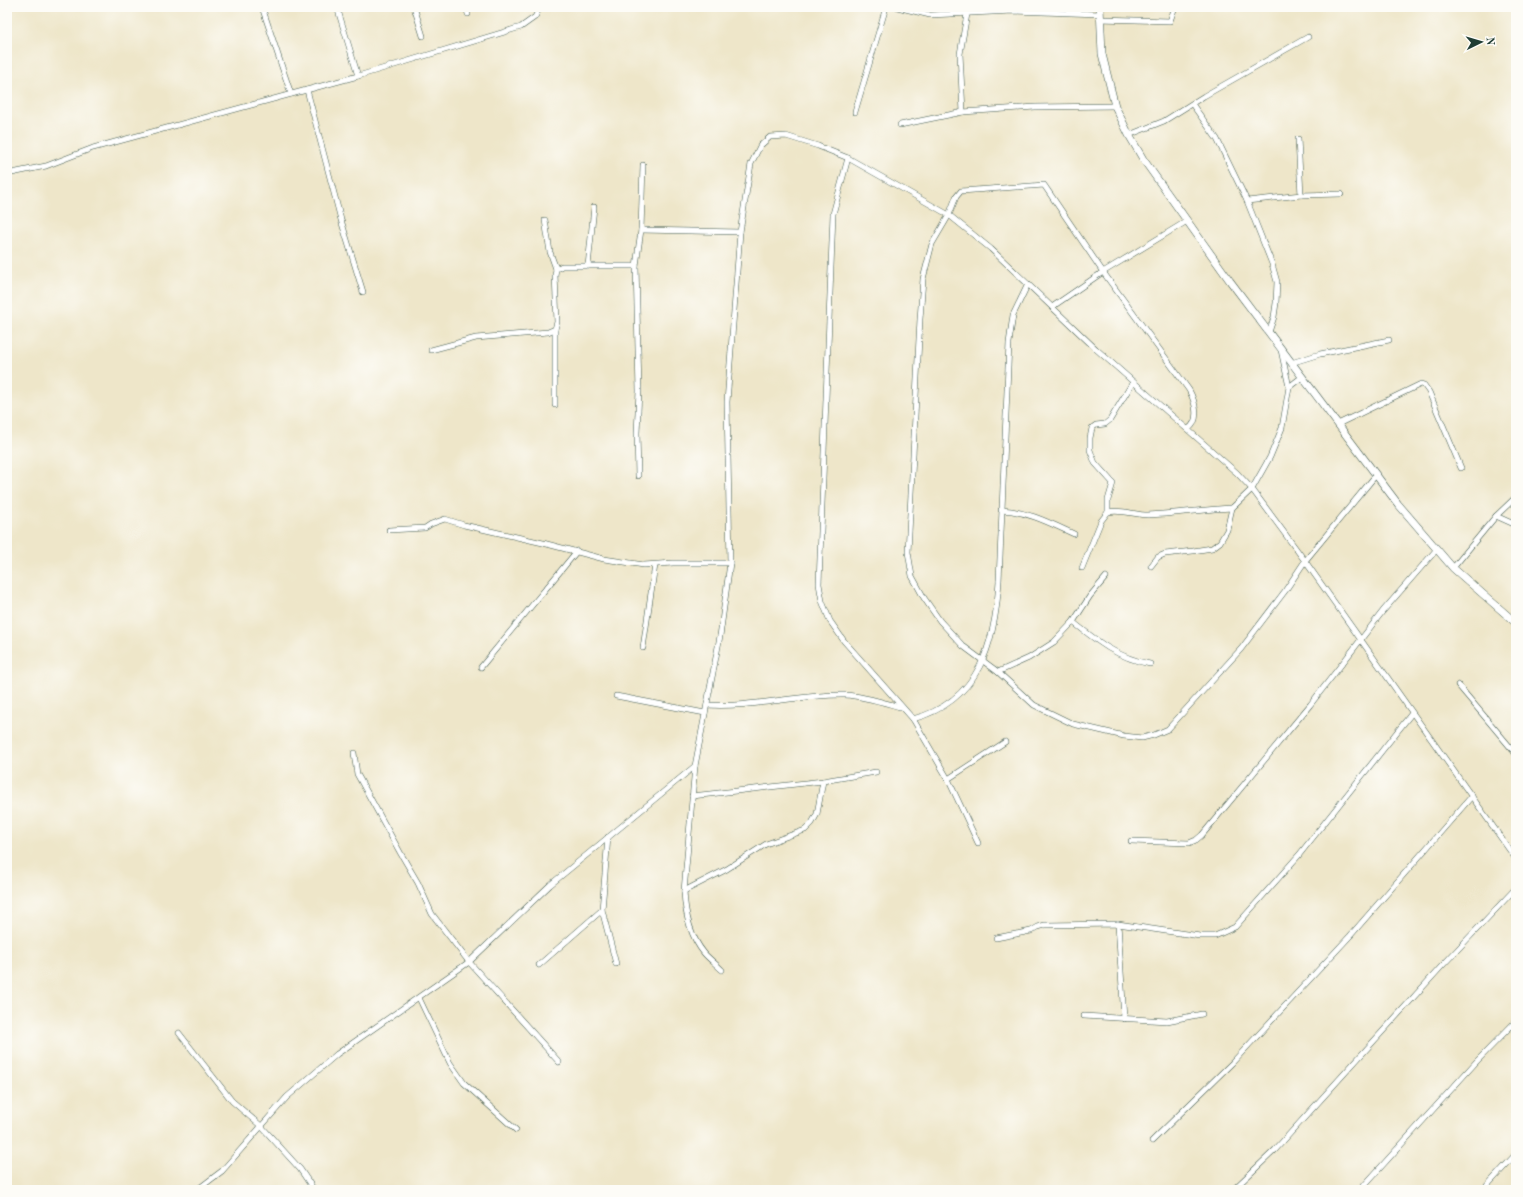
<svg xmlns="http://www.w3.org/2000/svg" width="1523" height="1197" viewBox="0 0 1523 1197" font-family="'Old Standard TT',serif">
<rect width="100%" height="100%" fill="#fdfcf7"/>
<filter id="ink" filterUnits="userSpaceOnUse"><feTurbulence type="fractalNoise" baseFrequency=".025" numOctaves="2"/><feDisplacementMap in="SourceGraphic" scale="8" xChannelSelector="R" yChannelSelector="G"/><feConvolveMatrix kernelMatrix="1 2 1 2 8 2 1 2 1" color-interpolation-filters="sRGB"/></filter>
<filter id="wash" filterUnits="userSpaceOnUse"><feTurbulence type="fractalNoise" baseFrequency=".012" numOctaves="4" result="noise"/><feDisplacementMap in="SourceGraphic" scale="16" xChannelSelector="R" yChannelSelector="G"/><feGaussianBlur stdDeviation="0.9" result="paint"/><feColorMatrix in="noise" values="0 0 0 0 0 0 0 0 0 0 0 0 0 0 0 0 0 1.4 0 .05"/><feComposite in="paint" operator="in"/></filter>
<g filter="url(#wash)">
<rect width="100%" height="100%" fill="#eee6c9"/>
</g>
<g filter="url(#ink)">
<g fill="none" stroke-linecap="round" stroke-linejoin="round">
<!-- street casing -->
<g stroke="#3e564a" stroke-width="6">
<g id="street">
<path d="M262,7L291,94"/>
<path d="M337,7L358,76"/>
<path d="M414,7L423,36"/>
<path d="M466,7L468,14"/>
<path d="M897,7L930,15L1013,11L1100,14"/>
<path d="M1100,19L1170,21L1175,7"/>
<path d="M307,90L341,220L363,292"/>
<path d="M1192,104L1217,139L1247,201L1272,264L1277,282L1276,303L1274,317L1269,332"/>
<path d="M855,112L886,7"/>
<path d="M963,112L960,54L967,14"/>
<path d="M900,125L963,112L1035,107L1115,106"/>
<path d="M1129,135L1164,121L1204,96L1308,37"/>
<path d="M1298,139L1301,195"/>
<path d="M848,158L833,214L819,584L822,601L830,621L844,641L913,719L948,779L978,843"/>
<path d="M7,174L46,166L93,148L358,76L521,27L535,17L540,7"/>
<path d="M1247,201L1301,195L1341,194"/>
<path d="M545,220L550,252L556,269"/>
<path d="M641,230L740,232"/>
<path d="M588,266L594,207"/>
<path d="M1052,307L1103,272L1187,221"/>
<path d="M555,329V405"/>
<path d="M431,350L476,338L548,332L555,329L557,322L555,275L556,269L562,266H636"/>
<path d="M1291,363L1320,354L1389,340"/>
<path d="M1289,387L1302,377"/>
<path d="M1338,424L1421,384L1424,385L1429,392L1461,468"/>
<path d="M1188,429C1201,421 1195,401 1189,390L1103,272L1044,185L961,191L956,197L949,215L932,244L923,279L920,319L908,552L912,576L924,598L940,621L963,646L998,672L1034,705L1073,724L1124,736L1142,738L1154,735L1168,729L1241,649L1285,591L1305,561L1376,475"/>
<path d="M638,476L637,433L639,391L636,266L641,230L643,165"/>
<path d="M1001,510C1027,511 1050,523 1074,534"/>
<path d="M1108,512V500L1113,483L1095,463L1090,450V438L1092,428L1096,425L1105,424L1110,420L1133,382"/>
<path d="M1496,516L1516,497"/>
<path d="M389,530L425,528L431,524L445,519L464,525L543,543L604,559L644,565L673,563H730"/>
<path d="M1151,566L1158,557L1165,554L1193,551L1212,548L1220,542L1227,530L1232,508L1252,489L1270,457L1282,428L1289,387L1281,350"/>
<path d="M1082,568L1101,521L1108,512C1121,509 1135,515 1148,515C1176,514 1204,509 1232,508"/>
<path d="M1453,568L1496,516L1516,525"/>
<path d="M1073,622C1098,642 1118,658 1150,664"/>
<path d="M643,648L655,565"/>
<path d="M481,667L577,551"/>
<path d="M998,672L1029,658L1054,642L1073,622L1090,596L1106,577"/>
<path d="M1458,685L1516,754"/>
<path d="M616,696L705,713"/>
<path d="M707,705C753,708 799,694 845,695C863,696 882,702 900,707"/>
<path d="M913,719C980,701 995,643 999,581L1009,343L1013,315L1028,284"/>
<path d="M354,753L357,774L401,854L418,883L432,914L469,962L559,1062"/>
<path d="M948,779L1005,742"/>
<path d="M692,796L823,781L876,772"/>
<path d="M608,837L602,910L616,964"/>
<path d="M1131,841L1189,843L1196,840L1202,835L1310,705L1383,611L1437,549"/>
<path d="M684,891L727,869L766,844L805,830L812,823L817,814L823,781"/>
<path d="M1118,924L1124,1019"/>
<path d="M996,938L1031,931L1038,927L1045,925L1118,924L1200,936H1215L1235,927L1299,855L1412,713"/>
<path d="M539,965L602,910"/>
<path d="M722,970C716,964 709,959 704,953C690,936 685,913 684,891L695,766L720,636L730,563L727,402L740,232L751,164L760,146L770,137L786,136L818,146L848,158L949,215L991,249L1096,349L1237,473L1252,489L1305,561L1516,859"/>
<path d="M419,998L450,1063L464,1083L516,1130"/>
<path d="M1084,1016L1167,1021L1202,1014"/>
<path d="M179,1033L232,1101L261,1126L300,1169L314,1190"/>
<path d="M1152,1141L1232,1063L1350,936L1472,796"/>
<path d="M197,1190L222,1171L287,1097L337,1054L469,962L550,885L695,766"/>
<path d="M1233,1190L1275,1150L1441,967L1516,888"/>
<path d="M1360,1190L1477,1061L1516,1021"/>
<path d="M1483,1190L1516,1154"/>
</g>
</g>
<!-- secondary casing -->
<g stroke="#3e564a" stroke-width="8">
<path id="secondary" d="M1100,7L1102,54L1115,106L1129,135L1143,159L1230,281L1398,504L1453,568L1516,623"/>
</g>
<!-- street -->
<use href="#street" stroke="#fff" stroke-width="5"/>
<!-- secondary -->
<use href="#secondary" stroke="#fff" stroke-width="7"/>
</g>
</g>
<!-- margin -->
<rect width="1523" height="1197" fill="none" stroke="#fdfcf7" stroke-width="24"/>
<!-- north arrow -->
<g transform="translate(1481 42) rotate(85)" stroke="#fdfcf7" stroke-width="3" paint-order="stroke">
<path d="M0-3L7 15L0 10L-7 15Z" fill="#1f3d34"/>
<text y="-6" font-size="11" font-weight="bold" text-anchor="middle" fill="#1f3d34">N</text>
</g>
</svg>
